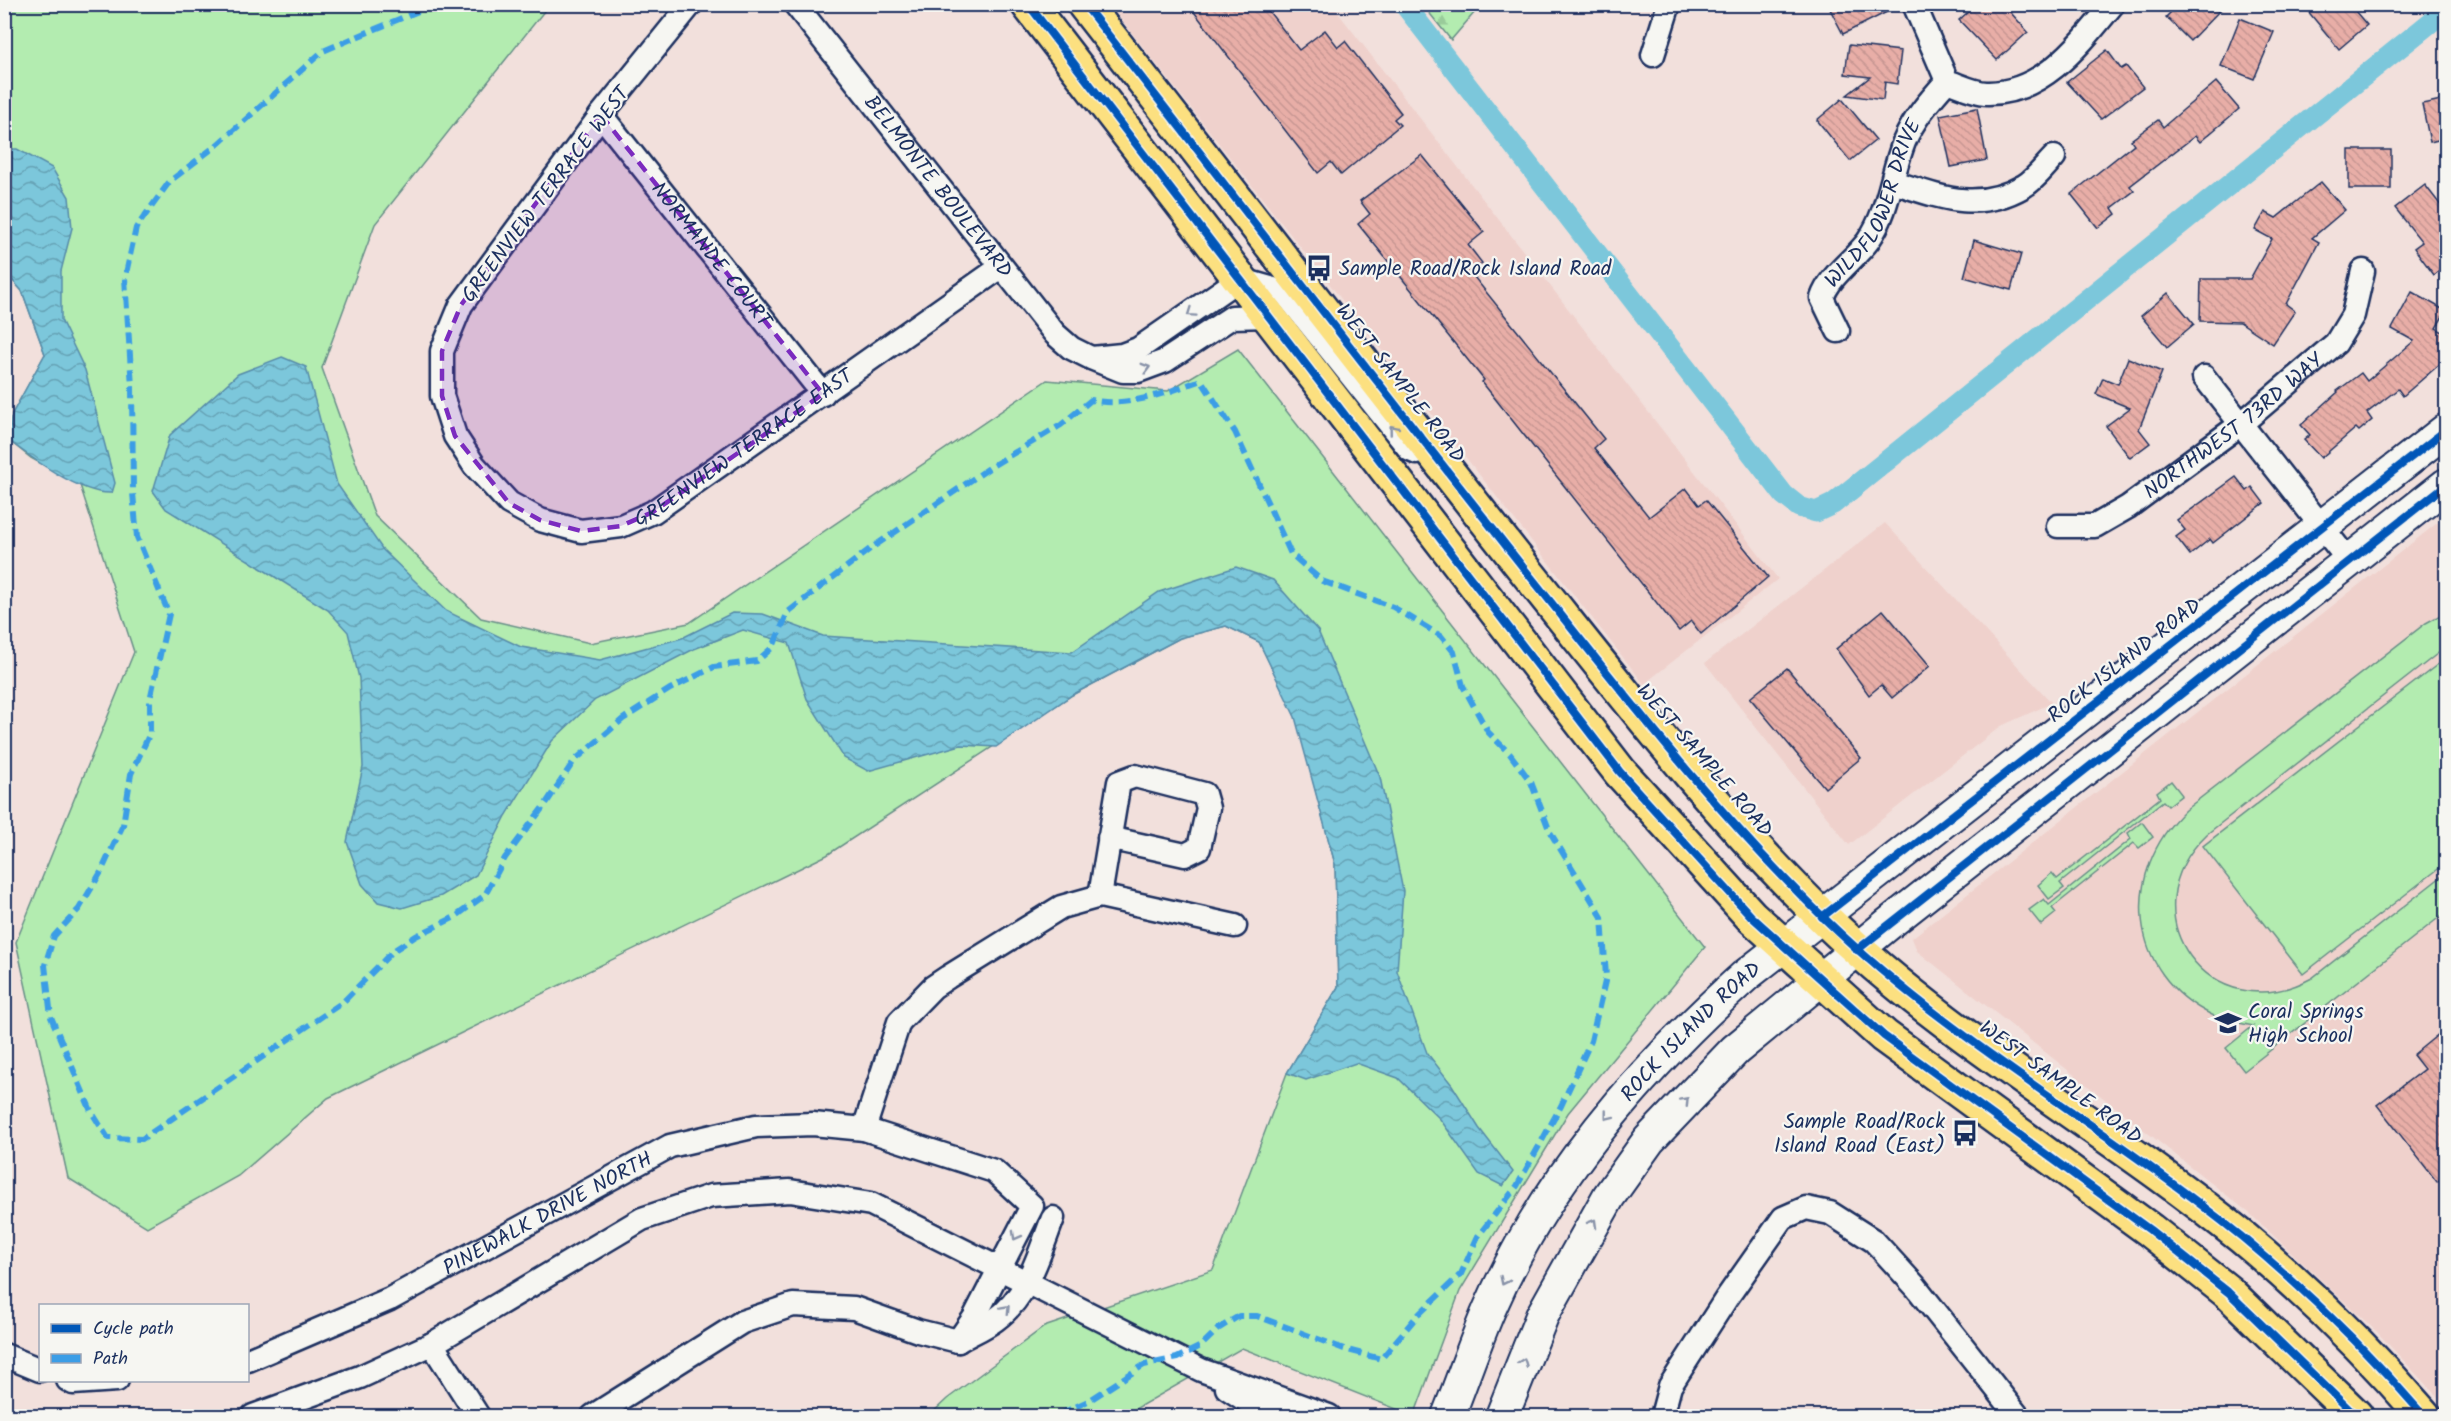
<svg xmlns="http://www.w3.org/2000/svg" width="2451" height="1421" viewBox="0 0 2451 1421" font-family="Kalam,sans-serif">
<defs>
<pattern id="forest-firs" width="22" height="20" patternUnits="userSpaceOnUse" patternTransform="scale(1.5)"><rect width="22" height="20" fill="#b3ecb0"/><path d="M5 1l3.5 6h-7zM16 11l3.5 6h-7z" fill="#99cb9a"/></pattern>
<pattern id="water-waves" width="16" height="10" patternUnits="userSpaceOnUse" patternTransform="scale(1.5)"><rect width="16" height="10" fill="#7cc7db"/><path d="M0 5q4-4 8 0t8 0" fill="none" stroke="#65a2b5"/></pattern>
<pattern id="building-back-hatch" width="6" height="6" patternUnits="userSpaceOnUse" patternTransform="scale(1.5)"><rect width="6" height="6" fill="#e8aea7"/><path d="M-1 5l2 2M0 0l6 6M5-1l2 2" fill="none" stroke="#c69692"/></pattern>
</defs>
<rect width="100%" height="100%" fill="#f2e0dc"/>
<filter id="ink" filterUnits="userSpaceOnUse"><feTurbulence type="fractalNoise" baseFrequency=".0167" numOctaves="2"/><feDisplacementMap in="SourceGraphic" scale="12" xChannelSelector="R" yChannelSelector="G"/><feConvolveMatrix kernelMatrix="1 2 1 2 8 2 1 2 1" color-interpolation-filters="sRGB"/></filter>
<g filter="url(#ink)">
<!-- built -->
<g fill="#efd1cc">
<path d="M1110,5H1332L1778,579L1644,684Z"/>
<path d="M2446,516V1406L2377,1332L2248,1212L1917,951L1912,938Z"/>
<path d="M1885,523L2052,703L2001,726L1849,845L1705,663Z"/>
</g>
<!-- grass -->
<g fill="#b3ecb0" stroke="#678e87" stroke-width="1.5">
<path d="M5,5H549L375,224L322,368L375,516L481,618L590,643L689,623L1047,380L1168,391L1238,349L1705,947L1568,1113L1460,1291L1414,1416L1242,1348L1123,1416H929L947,1399L1044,1327L1213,1270L1287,1073L1338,987L1335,864L1296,717L1259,642L1226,626L1180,638L1072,695L827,855L328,1098L238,1176L147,1227L68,1178L16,942L134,652L80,485L31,458L8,440L12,414L45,354L22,291L5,272Z"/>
<path d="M2446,612V647L2207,834C2124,913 2210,1033 2312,978L2446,873V912L2244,1071L2226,1048L2253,1026C2239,1023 2225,1021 2212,1015C2127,974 2120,873 2185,810L2426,623Z"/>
<path d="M2446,658V863L2303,974L2203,846Z"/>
<path d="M2171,781L2182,795L2168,806L2163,801L2060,883L2064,888L2049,899L2038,885L2052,873L2057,879L2160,798L2157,792Z"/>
<path d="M2142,822L2153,837L2139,848L2134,843L2052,908L2056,913L2041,925L2029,910L2044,899L2049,905L2131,839L2128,833Z"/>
</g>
<!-- forest -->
<path fill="url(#forest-firs)" stroke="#678e87" stroke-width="1.5" d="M1423,5H1481L1451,40Z"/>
<!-- water -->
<g fill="url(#water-waves)" stroke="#558aa9" stroke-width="1.5">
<path d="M5,149H17L52,168L69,197L72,228L61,271V320L85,370L115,483L112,493C81,495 33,459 8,440L12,414L45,354L22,291L5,272Z"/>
<path d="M282,357L306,367L337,484L383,550L446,611L521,647L600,660L682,638L732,613L763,614L823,636L1072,652L1159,592L1236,567L1273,580L1318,631L1380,777L1403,891L1397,971L1427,1053L1452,1085L1479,1128L1513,1172L1503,1186L1479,1174L1440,1119L1398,1078L1356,1063L1306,1080L1287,1073L1338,987L1335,864L1295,717L1259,642L1226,626L1180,638L1072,695L996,747L961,745L868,771L844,758L807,699L789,643L743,630L694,649L595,700L552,741L506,816L476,875L441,896L402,908L378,902L362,884L347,842L363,767L359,678L348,632L328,610L166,509L153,491L170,435L238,374Z"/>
</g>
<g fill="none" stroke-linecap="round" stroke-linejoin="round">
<!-- canal -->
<path stroke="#7cc7db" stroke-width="21" d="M1404,4L1784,495L1799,507L1816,512L1833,504L2446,10"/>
</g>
<!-- building -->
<g fill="url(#building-back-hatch)" stroke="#1b2f5e" stroke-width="1.5">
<path d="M1188,4H1263L1299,50L1325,30L1338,47L1345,41L1401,113L1394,119L1400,125L1341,175L1331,162L1318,173Z"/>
<path d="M1839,4H1901V5L1843,34L1830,9Z"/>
<path d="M1977,4H2003L2028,32L1997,60L1959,20Z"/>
<path d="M2163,4H2226L2190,41L2166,17L2171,12Z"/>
<path d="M2302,4H2349L2367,25L2339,49Z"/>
<path d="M2240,18L2274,32L2254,79L2221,66Z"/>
<path d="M1849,45L1901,51L1897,84L1885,82L1883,100L1847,95L1870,77L1845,74Z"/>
<path d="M2107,50L2121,69L2126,66L2143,87L2101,119L2067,82Z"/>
<path d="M2216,82L2239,109L2200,142L2195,136L2130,186L2134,191L2112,208L2116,214L2098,228L2071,194L2134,144L2131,140L2158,120L2163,127Z"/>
<path d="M1842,99L1876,140L1850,161L1817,120Z"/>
<path d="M2446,99V138L2430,142L2422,104Z"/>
<path d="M1977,108L1987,160L1951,167L1940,115Z"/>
<rect x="2349" y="150" width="42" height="39"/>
<path d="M1422,155L1484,232L1468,245L1482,263L1470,272L1604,439L1594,448L1649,517L1686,488L1699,505L1706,500L1768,577L1701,634L1691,621L1679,631L1482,382L1484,380L1358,224L1370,214L1360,201Z"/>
<path d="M2321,182L2345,210L2312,238L2319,242L2286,304L2295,311L2273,344L2240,322L2200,321L2201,279H2250L2272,239L2255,230L2265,212L2276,218Z"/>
<path d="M2425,185L2446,212V266L2434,275L2414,248L2422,242L2395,208Z"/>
<path d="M1974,240L2021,254L2011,290L1964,277Z"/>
<path d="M2412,292L2446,311L2436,328L2446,334V353L2441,363L2403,396L2398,389L2367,413L2372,420L2359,431L2356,428L2321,458L2304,440L2310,435L2301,425L2338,392L2337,391L2361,373L2367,381L2414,341L2392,329Z"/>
<path d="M2168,293L2194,324L2167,347L2141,316Z"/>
<path d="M2128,358L2162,372L2139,429L2150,443L2130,458L2106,426L2130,408L2096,394L2103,378L2118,384Z"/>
<path d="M2236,477L2247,491L2252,487L2264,503L2213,543L2210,539L2190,555L2176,537L2185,530L2177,520Z"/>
<path d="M1883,610L1930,666L1892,698L1881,685L1869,695L1836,649Z"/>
<path d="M1787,668L1861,758L1825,788L1750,698Z"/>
<path d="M2446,1028V1174L2437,1182L2377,1105L2424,1069L2413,1055Z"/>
</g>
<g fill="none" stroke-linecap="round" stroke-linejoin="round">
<!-- minor casing -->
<g stroke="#1b2f5e" stroke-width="27">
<g id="minor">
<path id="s1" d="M691,4L601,115L461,305L442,351V396L455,436L474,465L509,503L540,520L581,531L621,526L653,512L1001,267"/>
<path id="s2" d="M795,4L1055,334L1071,348L1091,358L1123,371H1138L1165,361L1232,317L1269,316"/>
<path d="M1914,4L1947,81C1959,85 1975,93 1987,93C2043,94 2081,43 2113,4"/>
<path d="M1653,55L1669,4"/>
<path id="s3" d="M601,115L823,394"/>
<path d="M1893,182C1940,197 1977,213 2024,186C2035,180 2045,166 2054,157"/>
<path id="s4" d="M1838,331L1822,298C1830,275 1853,261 1868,241C1889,211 1891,175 1904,142C1914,118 1930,100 1947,81"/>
<path d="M1092,358L1122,355L1138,349L1239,279L1284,292L1410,450L1417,453"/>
<path d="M2204,377L2348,560"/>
<path id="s5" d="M2058,526H2095L2128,507L2241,424L2336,343L2353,315L2363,271"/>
<path d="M1100,896L1119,782L1135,776L1204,794L1208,808L1199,848L1185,855L1109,838"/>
<path d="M958,1341L974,1318L1032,1206L994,1171L864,1129L899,1022L933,987L948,977L1061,907L1100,896L1235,926"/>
<path d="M432,1344L478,1416"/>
<path d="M4,1355L40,1370"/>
<path id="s6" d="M248,1360L390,1299L670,1146L756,1126L813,1124L864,1129"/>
<path d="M68,1380L73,1383L117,1380"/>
<path d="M1227,1388L1270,1416"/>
<path d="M253,1416L360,1377L432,1344L642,1219L711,1196L790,1191L871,1204L1201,1370L1329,1416"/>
<path d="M593,1416L742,1322L793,1305L854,1308L918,1331L958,1341C970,1334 984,1328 995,1320C1028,1297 1039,1254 1053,1218"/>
<path d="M1662,1416L1670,1386L1726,1299L1783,1218L1806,1208L1830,1213L1874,1241L1916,1287L2018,1416"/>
</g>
</g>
<!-- secondary casing -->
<g stroke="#1b2f5e" stroke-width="36">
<g id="secondary">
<path id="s7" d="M1448,1416C1462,1381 1474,1345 1489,1310C1546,1179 1640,1070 1745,976L2446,430"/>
<path d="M1502,1416L1542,1316L1609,1196L1649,1140L1735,1050L1887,925L2446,485"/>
</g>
</g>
<!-- primary casing -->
<g stroke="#1b2f5e" stroke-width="38">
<g id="primary">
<path d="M1028,4L1620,772L1751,916L1884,1036L2150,1230L2228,1292L2356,1416"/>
<path d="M1084,4C1232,193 1377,383 1526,571C1622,691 1716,814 1827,921C1951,1041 2108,1128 2242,1237C2307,1291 2369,1352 2424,1416"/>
</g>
</g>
<!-- minor -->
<use href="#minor" stroke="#f6f6f2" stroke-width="22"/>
<!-- secondary -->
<use href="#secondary" stroke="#f6f6f2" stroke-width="32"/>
<!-- primary -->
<use href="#primary" stroke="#fce080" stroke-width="33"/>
<!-- quiet -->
<path stroke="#3b9de6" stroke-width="6" stroke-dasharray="12 6" stroke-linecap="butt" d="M435,4L323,51L217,145L170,181L136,228L125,278L132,387L133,493L137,537L169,614L150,700V733L131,774L123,825L101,872L79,909L54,936L45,965L51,1017L91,1111L108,1138L142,1139L343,1002L393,951L416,936L455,917L485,895L505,858L547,802L574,761L623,719L670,689L714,667L757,661L773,647L788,612L870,549L992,466L1061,425L1091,400C1128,408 1166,393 1201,380L1235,432L1291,554L1322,581L1393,607L1441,636L1454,652L1463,686L1488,732L1510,754L1531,782L1550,832L1602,917L1606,977L1591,1041L1561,1106L1517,1186L1478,1236L1461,1274L1417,1316L1381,1359L1344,1349L1257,1316H1239L1218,1329L1201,1346L1177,1358L1144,1365L1090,1400L1056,1416"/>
<!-- cycleway casing -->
<g stroke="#f6f6f2" stroke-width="11">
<g id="cycleway">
<path d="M1028,4L1620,772L1751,916L1884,1036L2150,1230L2228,1292L2356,1416"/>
<path d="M1084,4C1232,193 1377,383 1526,571C1622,691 1716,814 1827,921C1951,1041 2108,1128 2242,1237C2307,1291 2369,1352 2424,1416"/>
<path d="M1822,917L2446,430"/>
<path d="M1857,950L2446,485"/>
</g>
</g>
<!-- cycleway -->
<use href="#cycleway" stroke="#0057b8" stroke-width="8"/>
</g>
<!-- one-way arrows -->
<defs><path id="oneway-chevron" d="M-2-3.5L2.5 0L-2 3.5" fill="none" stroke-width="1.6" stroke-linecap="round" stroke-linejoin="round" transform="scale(1.5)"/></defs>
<g stroke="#8892a8">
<use href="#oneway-chevron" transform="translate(1191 313) rotate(145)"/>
<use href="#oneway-chevron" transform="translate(1146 368) rotate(-16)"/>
<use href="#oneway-chevron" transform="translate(1393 429) rotate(-129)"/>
<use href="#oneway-chevron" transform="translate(1685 1101) rotate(-47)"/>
<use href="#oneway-chevron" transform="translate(1608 1116) rotate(128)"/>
<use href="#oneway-chevron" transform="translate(1593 1223) rotate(-60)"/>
<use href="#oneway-chevron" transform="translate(1016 1236) rotate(119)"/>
<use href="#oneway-chevron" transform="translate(1504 1281) rotate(116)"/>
<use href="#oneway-chevron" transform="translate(1006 1309) rotate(-47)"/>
<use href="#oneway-chevron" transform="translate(1523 1362) rotate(-69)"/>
</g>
</g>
<!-- marked area -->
<path fill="#7b2cbf" fill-opacity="0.2" stroke="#7b2cbf" stroke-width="4.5" stroke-dasharray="12 8" stroke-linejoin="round" d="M601,115L823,394L653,512L621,526L581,531L540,520L509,503L455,436L442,396V351L461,305Z"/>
<!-- icons -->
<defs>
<g id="bus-bare" transform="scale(2.07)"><path d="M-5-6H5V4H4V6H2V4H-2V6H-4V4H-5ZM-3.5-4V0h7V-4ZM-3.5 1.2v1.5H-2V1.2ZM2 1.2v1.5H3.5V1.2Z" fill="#1b2f5e" stroke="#f6f6f2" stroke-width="2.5" paint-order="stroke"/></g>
<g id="school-bare" transform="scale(2.07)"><path d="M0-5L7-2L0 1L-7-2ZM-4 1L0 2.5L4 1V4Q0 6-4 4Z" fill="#1b2f5e" stroke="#f6f6f2" stroke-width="2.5" paint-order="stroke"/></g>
</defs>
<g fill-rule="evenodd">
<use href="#bus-bare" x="1319" y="268"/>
<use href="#school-bare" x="2228" y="1023"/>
<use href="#bus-bare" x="1965" y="1133"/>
</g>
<g text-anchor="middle" stroke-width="4.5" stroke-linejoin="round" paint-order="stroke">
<!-- street labels -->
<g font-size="21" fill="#1b2f5e" stroke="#f6f6f2">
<text dy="7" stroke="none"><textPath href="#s2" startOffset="232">BELMONTE BOULEVARD</textPath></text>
<text transform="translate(545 194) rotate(-53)" y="7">GREENVIEW TERRACE WEST</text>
<text dy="7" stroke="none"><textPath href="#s4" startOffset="146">WILDFLOWER DRIVE</textPath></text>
<text dy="7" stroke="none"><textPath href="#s3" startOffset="178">NORMANDE COURT</textPath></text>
<text transform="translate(1401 383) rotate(52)" y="7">WEST SAMPLE ROAD</text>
<text dy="7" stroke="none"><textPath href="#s5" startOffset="208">NORTHWEST 73RD WAY</textPath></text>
<text dy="7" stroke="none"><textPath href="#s1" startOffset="866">GREENVIEW TERRACE EAST</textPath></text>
<text transform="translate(2124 660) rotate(-38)" y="7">ROCK ISLAND ROAD</text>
<text transform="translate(1705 760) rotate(49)" y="7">WEST SAMPLE ROAD</text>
<text dy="7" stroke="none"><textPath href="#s7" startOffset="460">ROCK ISLAND ROAD</textPath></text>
<text transform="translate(2061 1082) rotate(36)" y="7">WEST SAMPLE ROAD</text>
<text dy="7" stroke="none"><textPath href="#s6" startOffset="334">PINEWALK DRIVE NORTH</textPath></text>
</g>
<!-- poi labels -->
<g font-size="21" fill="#1b2f5e" stroke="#f6f6f2" text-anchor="start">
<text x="1339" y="275">Sample Road/Rock Island Road</text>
<text x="2248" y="1018">Coral Springs<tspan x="2248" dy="24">High School</tspan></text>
<text x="1945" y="1128" text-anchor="end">Sample Road/Rock<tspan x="1945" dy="24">Island Road (East)</tspan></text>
</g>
</g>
<!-- margin -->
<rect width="2451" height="1421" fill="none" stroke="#f6f6f2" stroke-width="24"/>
<rect x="12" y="12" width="2427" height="1397" fill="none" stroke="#1b2f5e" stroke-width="2" filter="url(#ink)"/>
<!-- legend -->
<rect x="39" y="1304" width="210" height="78" fill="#f6f6f2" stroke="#9ea6b7" stroke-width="1.5"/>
<rect x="51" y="1324" width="30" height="9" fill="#0057b8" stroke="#9ea6b7" stroke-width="1.5"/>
<text x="93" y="1334" font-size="18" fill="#1b2f5e">Cycle path</text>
<rect x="51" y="1354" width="30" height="9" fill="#3b9de6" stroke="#9ea6b7" stroke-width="1.5"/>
<text x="93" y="1364" font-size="18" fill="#1b2f5e">Path</text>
</svg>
